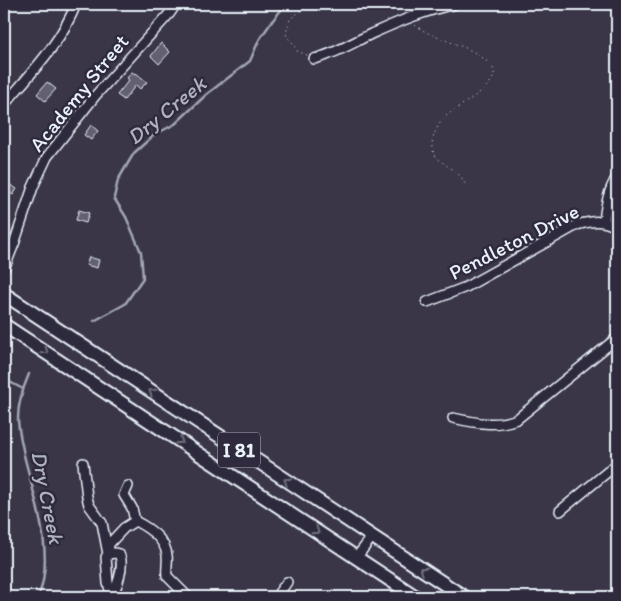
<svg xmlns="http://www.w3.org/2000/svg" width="621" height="601" viewBox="0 0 621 601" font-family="Itim,sans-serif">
<rect width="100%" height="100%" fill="#3a3648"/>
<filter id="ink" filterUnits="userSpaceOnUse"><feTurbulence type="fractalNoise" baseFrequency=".02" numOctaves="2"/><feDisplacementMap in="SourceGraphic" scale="10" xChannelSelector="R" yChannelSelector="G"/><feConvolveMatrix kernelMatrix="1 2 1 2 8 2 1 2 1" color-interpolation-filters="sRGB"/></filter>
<g filter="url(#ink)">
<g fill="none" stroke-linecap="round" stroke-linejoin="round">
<!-- stream -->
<g stroke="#a2a6b1" stroke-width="2.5">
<path d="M94,321L125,304L143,278L141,252L126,217L114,198L118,180L134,153L154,135L175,124L207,94L250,61L259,40L273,20L286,4"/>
<path d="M29,374C23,388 18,402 18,418C18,430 22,443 24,455C34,497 56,556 38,597"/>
<path d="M4,379L23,389"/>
</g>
</g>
<!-- building -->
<g fill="#636171" stroke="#e8f1f8">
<path d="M161,43L170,52L159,64L151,56Z"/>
<path d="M132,72L135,74L136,73L147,82L140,89L136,85L124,100L117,95L129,80L127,78Z"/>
<path d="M47,82L56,89L45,101L37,94Z"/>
<path d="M91,125L98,131L91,140L84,135Z"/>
<path d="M11,185L17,189L13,195L7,191Z"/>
<path d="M79,210L89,213L86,223L76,220Z"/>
<path d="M89,257L99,260L97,268L86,265Z"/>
</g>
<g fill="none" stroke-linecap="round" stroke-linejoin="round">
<!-- minor casing -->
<g stroke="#e8f1f8" stroke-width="12">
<g id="minor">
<path d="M314,59C335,54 352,43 371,34C398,22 426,10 455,4"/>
<path d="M4,105C31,73 61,43 76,4"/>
<path d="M604,221C606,205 608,191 617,177"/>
<path d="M4,269L14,244L33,187L47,157L95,96L170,13L176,4"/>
<path d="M427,302L466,287L577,225C592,221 604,219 617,228"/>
<path d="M453,418C475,423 496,427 517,419L617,338"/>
<path d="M83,463L87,497L89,505L102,523L108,554L106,557L108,583L112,597"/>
<path d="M128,486L124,495L132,508L135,521C149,528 165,539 167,555C168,562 166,569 167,576L188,597"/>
<path d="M560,511L617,464"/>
<path d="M356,558L372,537"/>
<path d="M112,597C117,586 125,565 119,554L115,553L108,554L109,544L124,528L135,521"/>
<path d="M276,597L287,582"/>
</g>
</g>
<!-- highway casing -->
<g stroke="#e8f1f8" stroke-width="16">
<g id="highway">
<path d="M4,294L464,597"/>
<path d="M4,325L416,597"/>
</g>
</g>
<!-- path -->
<g stroke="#e8f1f8" stroke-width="1" stroke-dasharray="1 4" stroke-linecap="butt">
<path d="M415,25C438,43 473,43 492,67C505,84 454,107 444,118C438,125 432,136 432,146C433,160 448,165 457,173C462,177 465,183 467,189"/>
<path d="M307,55L297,51L293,43L287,37L286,33L290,19L310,4"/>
</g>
<!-- minor -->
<use href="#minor" stroke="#2f2a3d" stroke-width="9"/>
<!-- highway -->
<use href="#highway" stroke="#2f2a3d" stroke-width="12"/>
</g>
<!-- one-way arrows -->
<defs><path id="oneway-chevron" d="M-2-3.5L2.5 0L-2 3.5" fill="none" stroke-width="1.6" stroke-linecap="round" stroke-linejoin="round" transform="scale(1.25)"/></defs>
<g stroke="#70707e">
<use href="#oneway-chevron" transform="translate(45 351) rotate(33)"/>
<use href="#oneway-chevron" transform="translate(152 392) rotate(-147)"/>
<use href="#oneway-chevron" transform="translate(180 441) rotate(34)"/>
<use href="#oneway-chevron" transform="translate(287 481) rotate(-147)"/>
<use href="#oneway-chevron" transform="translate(316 531) rotate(34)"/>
<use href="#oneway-chevron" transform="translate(423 570) rotate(-147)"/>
</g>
</g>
<g text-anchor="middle" stroke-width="5" stroke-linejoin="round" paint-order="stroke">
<!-- shield labels -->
<rect fill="#2f2a3d" stroke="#b0b5c0" stroke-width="1" x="218" y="432.5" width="42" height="35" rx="4"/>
<g font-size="20" font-weight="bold" fill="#e8f1f8">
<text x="239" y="457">I 81</text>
</g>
<!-- street labels -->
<g font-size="21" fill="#e8f1f8" stroke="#2f2a3d">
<text transform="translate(79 93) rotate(-51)" y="7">Academy Street</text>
<text transform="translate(514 242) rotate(-27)" y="7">Pendleton Drive</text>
</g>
<!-- water labels -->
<g font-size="22" font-style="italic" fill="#aeb2bd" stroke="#2f2a3d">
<text transform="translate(166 110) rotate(-39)" y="8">Dry Creek</text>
<text transform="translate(48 497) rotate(79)" y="8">Dry Creek</text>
</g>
</g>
<!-- margin -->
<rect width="621" height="601" fill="none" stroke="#2f2a3d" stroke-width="20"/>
<rect x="10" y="10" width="601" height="581" fill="none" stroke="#e8f1f8" stroke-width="2" filter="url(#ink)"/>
</svg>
